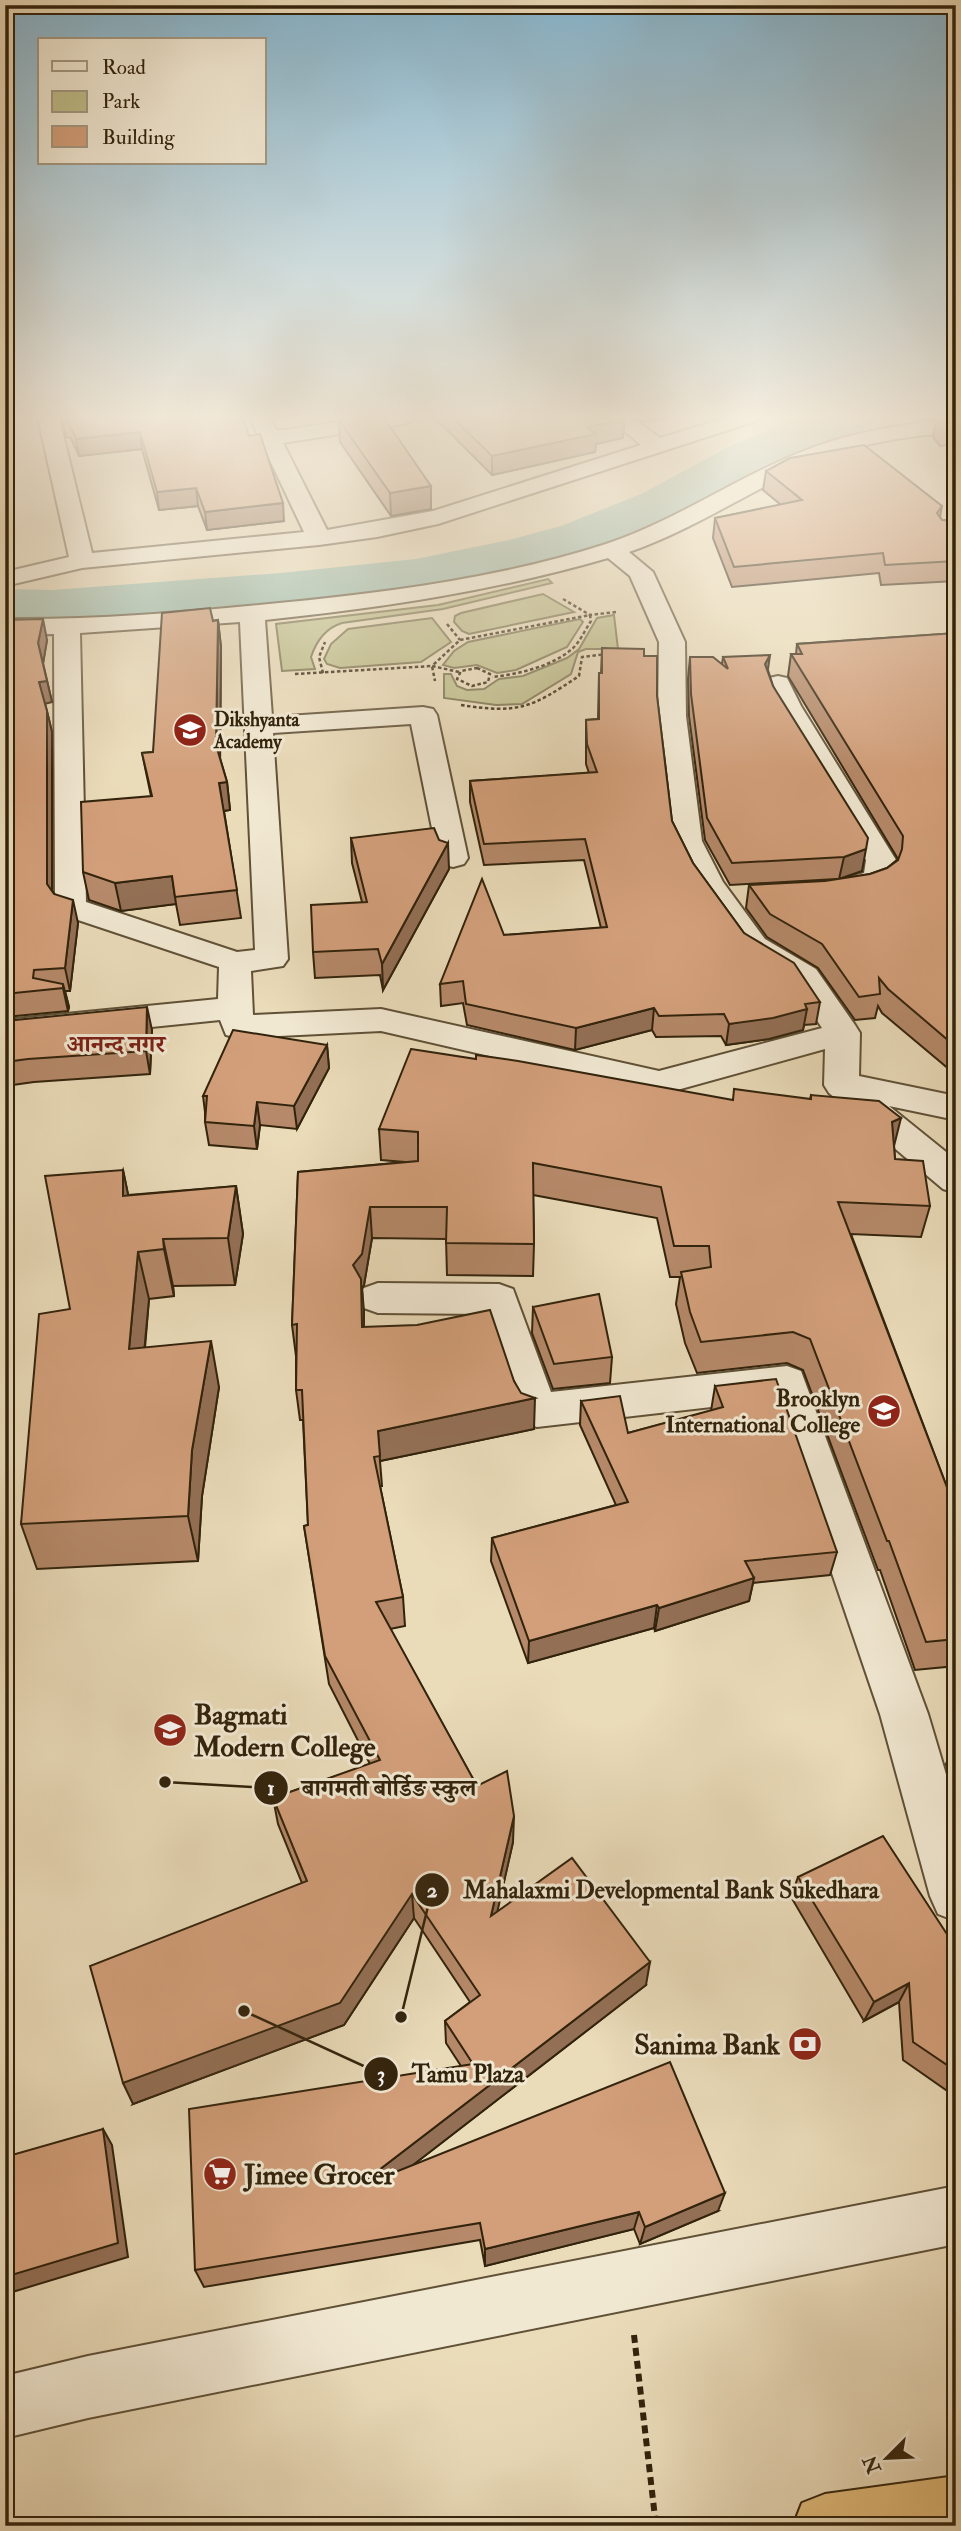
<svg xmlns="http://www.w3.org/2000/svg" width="961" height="2531" viewBox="0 0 961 2531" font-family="'IM FELL Double Pica','Noto Serif Devanagari',serif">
<rect width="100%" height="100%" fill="#eadbb9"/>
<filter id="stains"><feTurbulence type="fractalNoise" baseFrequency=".00286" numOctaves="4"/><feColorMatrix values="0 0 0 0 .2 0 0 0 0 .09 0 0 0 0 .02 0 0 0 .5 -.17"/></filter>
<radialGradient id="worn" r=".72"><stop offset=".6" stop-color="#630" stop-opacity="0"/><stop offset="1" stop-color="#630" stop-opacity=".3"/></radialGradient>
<!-- green -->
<g fill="#bfbe8a" stroke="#78704b" stroke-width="2">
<path d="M548,579L552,583L443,609L342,623C326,628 316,642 311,657L315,669L282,671L276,624L438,605Z"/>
<path d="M543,594L574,612L469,634L462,631L454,622L455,616L461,613Z"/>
<path d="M614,615L618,649H586L578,652L571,674L522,704L496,705L444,698V674H451L457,686L467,690L484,689L499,679L523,676L567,658L579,649L597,618Z"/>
<path d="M432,618L451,642L421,662L340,668L327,664L324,659L331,644L348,629Z"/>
<path d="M580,619L583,622L567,647L516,670L497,673L477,665L454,668L443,665L454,651L468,642Z"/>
</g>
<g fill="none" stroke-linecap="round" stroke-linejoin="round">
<!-- river -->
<path fill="#98bbac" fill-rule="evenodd" d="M798,418H877L870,429L818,444L766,468L679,518L601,550L512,573L416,593L281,609L52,626L5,625V589L52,590L281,573L416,559L509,540L561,526L641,494L730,446Z"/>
<!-- minor casing -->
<g stroke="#605137" stroke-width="4">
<g id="minor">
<path d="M38,418H59L92,553L304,532L250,418H270L277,431L365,418H414L410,422L403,424L283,443L327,530L433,511L641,445L609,418H632L660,438L726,418H757L753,422L438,524L377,537L319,545L82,568L5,586V572L69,557Z"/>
<path d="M956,420V432C907,436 859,443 814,462C751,490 695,529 629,552L653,572L685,642L686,716L702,841L723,882L765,939L816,969L855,1025L860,1033L859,1076L956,1096V1120L889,1106L956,1160V1193L943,1189L829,1093L824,1085L825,1049L659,1095L381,1031L238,1038L226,1035L220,1020L5,1042V1020L218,999L219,967L60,914L55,907L54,634L5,635V619C97,620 188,612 279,603C389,592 501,578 606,544C675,521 734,479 801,452C851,432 903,423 956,420ZM608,558L630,576L659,642L658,716L672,841L693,883L743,953L792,983L822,1028L659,1071L381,1009L253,1015L251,971L283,966L288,959L273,733L411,724L438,858L442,864L453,867L464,864L468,858L437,715L433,709L423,707L272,717L265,620C381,608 495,591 608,558ZM240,622L255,950L237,952L86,902L80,633Z"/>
<path d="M778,676L787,678L801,706L896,860L893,878L889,884L844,900L824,898L820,891L824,884L864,873L866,860L773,706L765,684L769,678Z"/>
<path d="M378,1283L499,1284L513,1289L551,1392L787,1366L801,1371L928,1714L956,1808V1921L938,1914L930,1896L880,1714L773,1400L537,1427L522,1422L516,1410L484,1314L378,1313L364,1308L358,1298L364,1288Z"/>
<path d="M956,2186V2244L88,2418L5,2438V2376L88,2356Z"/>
</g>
</g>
<!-- highway casing -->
<g stroke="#32230c" stroke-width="4">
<path id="highway" d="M956,2476V2526H793L802,2503L825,2494Z"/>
</g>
<!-- path-far1 -->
<g stroke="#32230c" stroke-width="2.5" stroke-dasharray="3.5 2.5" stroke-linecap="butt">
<path d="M563,599L590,615L616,612"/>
<path d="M447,624L460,640"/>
<path d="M477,668L490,674L488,682L472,686L457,679L461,671Z"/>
<path d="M459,672L432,666L460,640L590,615L591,621C585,630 580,642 572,649C551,667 518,674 492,677"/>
<path d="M323,673L319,657L325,642"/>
<path d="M295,674L432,666L435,681"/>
<path d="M461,705C519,714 531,708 579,676L582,657L607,654"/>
</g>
<!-- path -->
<path stroke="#32230c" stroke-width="6" stroke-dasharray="8 5" stroke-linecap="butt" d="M634,2335L656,2526"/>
<!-- minor -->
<use href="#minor" fill="#f1e8d2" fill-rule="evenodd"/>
<!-- highway -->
<use href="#highway" fill="#e5be7c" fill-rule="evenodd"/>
</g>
<!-- wall -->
<g fill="#b58969" stroke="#32230c" stroke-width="2">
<path d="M61,418H243L249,436L284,521L207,530L198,506L159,510L142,449L79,456L71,438L66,437Z"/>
<path d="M435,418H622L624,420L623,438L596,444L595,452L492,475Z"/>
<path d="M635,418H669L643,422Z"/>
<path d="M918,418H956V444L940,446L933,437L937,419L920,420Z"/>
<path d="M339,420L431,509L391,516L340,442Z"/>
<path d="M766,471L942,506L940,517L942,520L956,521V581L881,585L879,573L732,587L713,538L715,518L781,505L763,490Z"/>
<path d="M5,620L47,640L43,663L52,702L45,703L52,732V891L78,923L70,991H65L69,1007L68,1011L5,1017Z"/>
<path d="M218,620L221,647L220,758L227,782L230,810L224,811L241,918L180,925L176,904L121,911L89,900L83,872L151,796L142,753L153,752L213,621Z"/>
<path d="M956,633V1075L882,1013L878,1006L875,1018L855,1020L818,968L767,937L746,908L749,885L825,881L837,879L730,885L705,840L689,716L688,679L690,657L722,664L723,657L768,670L773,686L862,871L840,879L870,874L887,868L898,859L788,676L791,654H796L797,644Z"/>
<path d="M602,648L644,656L657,696L672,821L693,863L744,933L820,1002L816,1024L804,1025L803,1030L769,1039L726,1045L721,1036L656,1037L652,1030L575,1050L467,1025L463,1003L441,1006L440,984L504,935L601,928L584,860L484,865L470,802V781L589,773L586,764V720L598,719L599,673H601Z"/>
<path d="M351,838L449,869L383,990L380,975L315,978L313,952L362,902L352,863Z"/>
<path d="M5,1021L152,1030L150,1074L34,1082L5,1086Z"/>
<path d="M327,1045L329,1068L297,1129L260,1125L257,1149L209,1145L205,1122V1112L203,1096Z"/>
<path d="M811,1095L894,1145L895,1159L930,1206L921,1237L851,1234L956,1511V1666L915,1670L880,1570H878L803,1370L787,1363L697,1373L685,1343L676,1304L680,1277H670L657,1218L533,1195L534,1244L533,1276L447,1275L446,1239L372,1238L364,1285L362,1288L364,1327L514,1381L534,1429L380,1461L382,1486H380L403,1597L405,1626L390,1629L477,1786L513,1842L497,1911L646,1985L413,2165L718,2211L640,2244L634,2229L485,2266L480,2240L204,2287L195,2270L461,2066L446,2043L445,2021L470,2002L414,1918L344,2025L133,2104L302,1883L278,1824L273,1798L370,1764L329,1684L304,1526L308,1525L303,1420H300L296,1390V1356L292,1325L298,1172L405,1162L381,1160L379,1129L733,1100L810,1099Z"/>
<path d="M123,1170L128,1195L236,1186L243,1234L235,1285L173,1286L174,1296L149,1299L145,1348L219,1387L202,1496L198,1561L37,1569L21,1524L70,1309Z"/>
<path d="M533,1307L612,1357L610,1383L553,1389L532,1333Z"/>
<path d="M715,1386L837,1552L830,1575L753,1583L749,1601L655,1631L654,1628L528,1663L491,1561L492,1538L616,1505L580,1425L581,1401L628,1433L711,1411Z"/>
<path d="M956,1741V1798L946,1764Z"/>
<path d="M798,1877L956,1948V2097L903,2060L899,2002L864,2021L791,1897Z"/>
</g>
<!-- shaded-wall -->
<g fill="#936f55" stroke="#32230c" stroke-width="2">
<path d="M643,418H669L643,422Z"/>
<path d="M624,420L623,438L596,444L595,452L492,475V456L587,427Z"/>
<path d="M140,432L142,449L79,456L76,439Z"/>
<path d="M431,486V509L391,516L390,493Z"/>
<path d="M196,488L198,506L159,510L157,492Z"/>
<path d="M283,503L284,521L207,530L205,512Z"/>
<path d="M43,619L47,640L43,664L38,643Z"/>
<path d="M218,620L221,647L220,772L216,745Z"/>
<path d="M770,655L767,676L765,664Z"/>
<path d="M47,681L52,702L44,704L39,682Z"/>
<path d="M47,711L52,732V907L47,884Z"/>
<path d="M227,782L230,810L223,811L219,783Z"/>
<path d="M448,843L449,869L383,990L382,964Z"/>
<path d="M866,849L862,871L839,879L844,857Z"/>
<path d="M172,876L176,904L121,911L115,883Z"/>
<path d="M73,900L78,923L70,991L65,968Z"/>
<path d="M63,984L69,1007L68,1011L63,988Z"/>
<path d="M147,1007L152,1030L150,1074L146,1051Z"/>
<path d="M654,1008L652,1030L575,1050L576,1028Z"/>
<path d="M807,1009L803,1030L769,1039L726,1045L729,1024Z"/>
<path d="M327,1045L329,1068L297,1129L294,1106Z"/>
<path d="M257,1102L260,1125L257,1149L254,1126Z"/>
<path d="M901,1118L893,1150L892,1122Z"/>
<path d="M123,1170L133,1218L123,1196Z"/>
<path d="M236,1186L243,1234L235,1285L228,1238Z"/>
<path d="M370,1207L372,1238L364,1285L362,1288L364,1311V1358L353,1265Z"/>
<path d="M163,1239L173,1286L174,1296L164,1249Z"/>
<path d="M138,1252L149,1299L140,1396L129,1349Z"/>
<path d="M211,1341L219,1387L202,1496L198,1561L188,1516L192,1450Z"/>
<path d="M535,1398L534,1429L380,1461L378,1431Z"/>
<path d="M754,1578L749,1601L655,1631L659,1608Z"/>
<path d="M657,1605L654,1628L528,1663L529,1641Z"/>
<path d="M514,1816L513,1842L491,1940V1916Z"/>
<path d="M412,1894L414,1918L344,2025L133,2104L123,2083Z"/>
<path d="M650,1962L646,1985L369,2199L366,2180Z"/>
<path d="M909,1983L899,2002L864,2021L874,2002Z"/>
<path d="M103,2129L112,2145L128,2257L9,2293L5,2288V2277Z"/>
<path d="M725,2193L718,2211L640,2244L645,2227Z"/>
<path d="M639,2212L634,2229L485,2266V2249Z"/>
</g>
<!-- building -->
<g fill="#d29f7a" stroke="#32230c" stroke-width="2">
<path d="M63,418H243L249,436L260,434L283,503L205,512L196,488L157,492L140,432L76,439L68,421L63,420Z"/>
<path d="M355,418H384L431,486L390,493L339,420Z"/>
<path d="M453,418H622L624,420L587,427L596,434L492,456Z"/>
<path d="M864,445L942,506L937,513L942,520L956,521V561L885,565L883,553L734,567L715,518L802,500L766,471L790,458Z"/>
<path d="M210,608L213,621L218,620L216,745L227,782L219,783L237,890L175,897L172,876L115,883L83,872L81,802L152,796L142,753L153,752L162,613Z"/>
<path d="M43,619L38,643L47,681L39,682L47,711V884L54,894L73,900L65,968L34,970L33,978L63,984V988L5,994V620Z"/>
<path d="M956,633V1047L888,989L879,978L880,994L859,997L822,944L770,914L749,885L825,881L870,874L887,868L898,860L902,849L903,836L791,654H802L797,644Z"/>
<path d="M602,648L644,649V656H657V696L672,821L693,863L744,933L794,963L820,1002L805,1004L807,1009L773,1018L729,1024L724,1014L659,1016L654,1008L576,1028L466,1004L463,981L440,984L482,879L504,935L607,927L585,839L484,844L470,781L597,772L587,744L586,720L599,719V673H602Z"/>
<path d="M770,655L765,664L773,686L868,838L866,849L844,857L732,863L707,818L691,694L690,657H713L728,669L723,657Z"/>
<path d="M434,828L439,840L448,843L382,964L378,949L313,952L311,905L367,902L351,838Z"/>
<path d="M147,1007L146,1051L28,1059L5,1062V1021Z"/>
<path d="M233,1030L327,1045L294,1106L257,1102L254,1126L205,1122L207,1096H203Z"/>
<path d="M411,1049L476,1059V1055L518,1061L733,1100L734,1089L811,1099V1095L879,1101L901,1118L892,1122L895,1159L923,1161L930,1206L838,1202L956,1511V1639L926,1642L889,1541H887L810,1339L793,1332L701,1342L690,1312L681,1272L711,1267L709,1246H674L661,1187L533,1163L534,1244L446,1243L447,1207H370L362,1254L353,1265L361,1279L362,1327L417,1325L490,1310L514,1381L521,1393L535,1398L378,1431L380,1456L374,1457L403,1597L376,1602L477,1786L507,1771L514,1816L491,1916L572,1858L650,1962L366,2180L368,2183L670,2062L725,2193L645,2227L639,2212L485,2249L480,2223L195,2270L189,2109L473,2064L445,2021L480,1995L412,1894L340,2003L123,2083L90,1966L307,1881L273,1798L380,1760L325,1656L304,1526L308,1525L302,1390H296L297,1324L292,1325L298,1172L418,1161V1132L379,1129Z"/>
<path d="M123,1170V1196L236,1186L228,1238L163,1239L164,1249L138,1252L129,1349L211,1341L192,1450L188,1516L21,1524L39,1314L70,1309L45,1176Z"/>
<path d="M599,1294L612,1357L554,1364L533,1307Z"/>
<path d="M776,1379L837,1552L745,1561L754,1578L659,1608L657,1605L529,1641L492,1538L628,1502L581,1401L620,1396L628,1433L723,1407L715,1386Z"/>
<path d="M883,1836L956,1948V2071L913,2042L909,1983L874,2002L798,1877Z"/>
<path d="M103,2129L118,2243L5,2277V2157Z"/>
</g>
<!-- sky -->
<linearGradient id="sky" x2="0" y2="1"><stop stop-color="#88b7d0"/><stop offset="0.54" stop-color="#f6efe0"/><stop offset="1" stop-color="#f6efe0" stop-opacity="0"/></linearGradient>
<rect width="961" height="772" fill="url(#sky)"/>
<!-- icons -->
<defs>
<g id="school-disc" transform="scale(1.75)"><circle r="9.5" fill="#8f2418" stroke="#f1e8d2"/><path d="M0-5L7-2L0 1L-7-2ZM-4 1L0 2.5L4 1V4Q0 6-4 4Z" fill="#fff"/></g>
<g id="university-disc" transform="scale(1.75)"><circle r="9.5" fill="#8f2418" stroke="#f1e8d2"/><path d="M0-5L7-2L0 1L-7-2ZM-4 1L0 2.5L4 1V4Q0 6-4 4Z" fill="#fff"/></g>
<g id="bank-disc" transform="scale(1.75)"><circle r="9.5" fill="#8f2418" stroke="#f1e8d2"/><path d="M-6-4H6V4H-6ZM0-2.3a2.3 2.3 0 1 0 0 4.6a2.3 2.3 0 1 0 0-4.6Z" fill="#fff"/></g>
<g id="supermarket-disc" transform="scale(1.75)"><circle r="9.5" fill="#8f2418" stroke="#f1e8d2"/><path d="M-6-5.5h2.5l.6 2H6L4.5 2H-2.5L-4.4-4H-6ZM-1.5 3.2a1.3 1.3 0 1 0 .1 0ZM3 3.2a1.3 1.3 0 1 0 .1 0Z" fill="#fff"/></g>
</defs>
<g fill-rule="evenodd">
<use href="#school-disc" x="190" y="730"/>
<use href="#university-disc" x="884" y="1411"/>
<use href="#university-disc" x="170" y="1730"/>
<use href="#bank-disc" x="805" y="2044"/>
<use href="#supermarket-disc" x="220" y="2174"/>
</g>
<g text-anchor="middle" stroke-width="6" stroke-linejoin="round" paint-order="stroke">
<!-- far-poi labels -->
<g font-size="19" font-weight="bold" fill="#32230c" stroke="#f1e8d2" text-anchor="start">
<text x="214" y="726">Dikshyanta<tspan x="214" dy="22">Academy</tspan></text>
</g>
<!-- poi labels -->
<g font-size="23" font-weight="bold" fill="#32230c" stroke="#f1e8d2" text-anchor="end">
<text x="860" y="1406">Brooklyn<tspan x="860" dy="26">International College</tspan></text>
</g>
<!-- neighbourhood labels -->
<g font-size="24" font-weight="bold" fill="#7a1f14" stroke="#f1e8d2">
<text x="116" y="1052">आनन्द नगर</text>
</g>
<!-- near-poi labels -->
<g font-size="28" font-weight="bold" fill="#32230c" stroke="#f1e8d2" text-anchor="start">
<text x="194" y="1724">Bagmati<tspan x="194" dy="32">Modern College</tspan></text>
<text x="780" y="2054" text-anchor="end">Sanima Bank</text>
<text x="244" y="2184">Jimee Grocer</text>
</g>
</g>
<!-- callouts -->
<path fill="none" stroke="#32230c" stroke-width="2.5" d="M165 1782L271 1788M401 2017L432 1890M244 2011L381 2074"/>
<g fill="#32230c" stroke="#f1e8d2" stroke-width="2.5">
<circle cx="165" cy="1782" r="7"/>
<circle cx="401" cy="2017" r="7"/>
<circle cx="244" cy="2011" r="7"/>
<circle cx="271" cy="1788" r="18"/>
<circle cx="432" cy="1890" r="18"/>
<circle cx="381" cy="2074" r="18"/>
</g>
<g font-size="21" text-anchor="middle" font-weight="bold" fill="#fff">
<text x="271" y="1795">1</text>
<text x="432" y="1897">2</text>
<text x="381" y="2081">3</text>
</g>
<g font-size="24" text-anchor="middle" font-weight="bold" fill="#32230c" stroke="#f1e8d2" stroke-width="6" stroke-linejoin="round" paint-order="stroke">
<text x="389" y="1796">बागमती बोर्डिङ स्कुल</text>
<text x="671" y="1898">Mahalaxmi Developmental Bank Sukedhara</text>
<text x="468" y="2082">Tamu Plaza</text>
</g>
<!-- margin -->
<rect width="961" height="2531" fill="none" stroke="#eadbb9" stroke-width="28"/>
<rect x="7" y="7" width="947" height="2517" fill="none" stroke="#32230c" stroke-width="3.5"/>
<rect x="14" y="14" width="933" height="2503" fill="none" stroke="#32230c" stroke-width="2"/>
<!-- legend -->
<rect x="38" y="38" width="228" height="126" fill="#f1e8d2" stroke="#a59983" stroke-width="2"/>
<rect x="52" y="61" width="35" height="10" fill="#f1e8d2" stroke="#a59983" stroke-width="2"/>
<text x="102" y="74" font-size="21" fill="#32230c">Road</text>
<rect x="52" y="91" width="35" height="21" fill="#bfbe8a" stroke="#a59983" stroke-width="2"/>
<text x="102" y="108" font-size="21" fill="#32230c">Park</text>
<rect x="52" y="126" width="35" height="21" fill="#d29f7a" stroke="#a59983" stroke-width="2"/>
<text x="102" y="144" font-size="21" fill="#32230c">Building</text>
<!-- north arrow -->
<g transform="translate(887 2458) rotate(246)" stroke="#f1e8d2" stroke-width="5" paint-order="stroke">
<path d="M0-5L12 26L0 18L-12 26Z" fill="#32230c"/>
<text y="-10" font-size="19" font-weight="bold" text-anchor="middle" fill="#32230c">N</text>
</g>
<rect width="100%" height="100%" filter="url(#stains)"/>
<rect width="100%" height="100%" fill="url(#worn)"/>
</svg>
